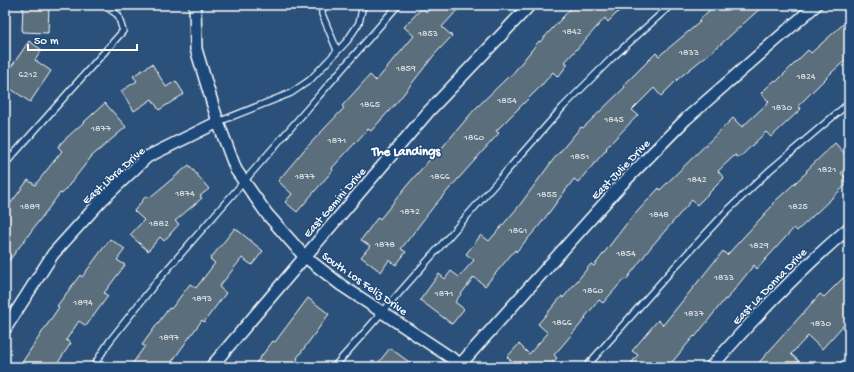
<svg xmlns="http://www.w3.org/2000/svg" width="854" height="372" viewBox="0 0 854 372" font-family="'Gochi Hand',sans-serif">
<rect width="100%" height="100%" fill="#2b517a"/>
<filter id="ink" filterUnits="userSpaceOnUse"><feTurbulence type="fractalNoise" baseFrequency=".025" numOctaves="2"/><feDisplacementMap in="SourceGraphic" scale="8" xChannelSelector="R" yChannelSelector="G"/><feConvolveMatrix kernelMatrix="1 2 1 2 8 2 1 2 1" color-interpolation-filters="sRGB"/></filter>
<g filter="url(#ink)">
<!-- building -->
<g fill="#5a6e7c" stroke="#fff">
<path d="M23,5H49L48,33L22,32Z"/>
<path d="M433,5H462L442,27L452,36L435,54L398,101L371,131L368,129L332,168L333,170L297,212L285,202L292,194L278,181L304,150L344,108L342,106L370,75L376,81L414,36L404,27L422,8L427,12Z"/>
<path d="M574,5H625L608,22L605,18L565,62L568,64L558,77L553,72L541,86L496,131L499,133L434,206L401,249L406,252L396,265L389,260L381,272L361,257L370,246L361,240L378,217L380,219L410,182L439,149L440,150L475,109L509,76L510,77L539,41L540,42Z"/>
<path d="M715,5H764L721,44L679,78L661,96L654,88L632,110L638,115L606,148L607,149L578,182L574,179L539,226L516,252L515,250L485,286L474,277L455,302L464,309L452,324L420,300L439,274L445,279L451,271L459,277L474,260L466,254L481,235L489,241L519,206L553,160L581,127L583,128L625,87L624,85L656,53L659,56L700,22L698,21Z"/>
<path d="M849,19V57L831,73L798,106L801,109L771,137L766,132L739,158L735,155L718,171L724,178L697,205L692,200L651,247L626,280L624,279L603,303L599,300L585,317L586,318L554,355L557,358L549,367H518L507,357L519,344L529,354L548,333L538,324L562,296L563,298L591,264L594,266L627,223L659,188L660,190L733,118L742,127L769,102L761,93L775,80L776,82L808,50L811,53Z"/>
<path d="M29,41L42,50L35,60L51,71L30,102L5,85V76Z"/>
<path d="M152,64L166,87L176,81L184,94L159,110L152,99L134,111L121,91L137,81L133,76Z"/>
<path d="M105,103L126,127L92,156L62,194L60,193L5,266V211L28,180L35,185L62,151L58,147L63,141Z"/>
<path d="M835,143L849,158V166L841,173L849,182L797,231L794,228L757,269L754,265L726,300L725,299L695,337L694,336L668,367H628L638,355L632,351L658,320L663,325L723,251L727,255L773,205L772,204L807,172L806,171Z"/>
<path d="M189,165L209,189L200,196L202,198L175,221L179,224L164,241L160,237L148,251L130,235L144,220L134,211L146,196L149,198Z"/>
<path d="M235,228L263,251L252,265L242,258L219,287L226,293L204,322L202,320L168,367H130L145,346L142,345L169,308L171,309L190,284L196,288L215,263L210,259Z"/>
<path d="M110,239L125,249L117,260L125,265L104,293L108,296L86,326L79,321L66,340L71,343L55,367H19L59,307L57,306L80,275L82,277Z"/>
<path d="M849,272V319L822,349L808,336L791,354L799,361L793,367H755L820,294L824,297Z"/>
<path d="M308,298L329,314L297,358L298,359L292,367H253L273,341L275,342Z"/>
<path d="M390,348L416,367H375Z"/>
</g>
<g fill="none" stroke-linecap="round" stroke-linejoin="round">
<!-- lane casing -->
<g stroke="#fff" stroke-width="8">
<g id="lane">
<path d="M322,5V14L337,50"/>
<path d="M218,122L291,93L310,80L347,41L359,23L363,5"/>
<path d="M5,164L123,31L118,15L104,5"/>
<path d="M93,367L109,342L158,280L398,5"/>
<path d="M334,367L563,107L612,58L671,5"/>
<path d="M586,367L671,271L725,213L770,170L849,103"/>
<path d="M841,367L849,359"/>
</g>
</g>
<!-- street casing -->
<g stroke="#fff" stroke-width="14">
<g id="street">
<path d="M218,122L236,170L267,214L304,256L341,285L465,367"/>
<path d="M5,329L53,254L101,201L147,157L218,122L196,49L195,5"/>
<path d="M211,367L429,111L530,5"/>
<path d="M458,367L620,186L686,119L816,5"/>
<path d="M711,367C754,318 799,270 849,228"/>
</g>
</g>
<!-- lane -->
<use href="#lane" stroke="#1f4a7a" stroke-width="5.5"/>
<!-- street -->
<use href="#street" stroke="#1f4a7a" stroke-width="11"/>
</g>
</g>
<g text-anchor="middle" stroke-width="3" stroke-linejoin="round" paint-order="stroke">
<!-- number labels -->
<g font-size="10" fill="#d6dbde">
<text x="572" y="34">1842</text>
<text x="428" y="36">1853</text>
<text x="689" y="55">1833</text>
<text x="406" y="71">1859</text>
<text x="28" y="77">6212</text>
<text x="806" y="79">1824</text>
<text x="507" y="103">1854</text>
<text x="370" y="107">1865</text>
<text x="782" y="110">1830</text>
<text x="614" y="122">1845</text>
<text x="101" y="131">1877</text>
<text x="474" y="140">1860</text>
<text x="337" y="143">1871</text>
<text x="580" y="159">1851</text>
<text x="827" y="172">1821</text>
<text x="305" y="179">1877</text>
<text x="440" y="179">1866</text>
<text x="697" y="182">1842</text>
<text x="185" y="196">1874</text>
<text x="547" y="197">1855</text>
<text x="30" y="209">1889</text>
<text x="798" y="209">1825</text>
<text x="410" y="214">1872</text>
<text x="659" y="217">1848</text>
<text x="159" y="226">1882</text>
<text x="518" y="233">1861</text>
<text x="385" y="247">1878</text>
<text x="759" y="248">1829</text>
<text x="626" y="256">1854</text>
<text x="724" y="280">1833</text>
<text x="593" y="293">1860</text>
<text x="444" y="296">1871</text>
<text x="202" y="301">1893</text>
<text x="83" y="305">1894</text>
<text x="694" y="316">1837</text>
<text x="562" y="325">1866</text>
<text x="821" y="326">1830</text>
<text x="169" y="340">1897</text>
</g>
<!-- street labels -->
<g font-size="12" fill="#fff" stroke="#1f4a7a">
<text transform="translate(620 169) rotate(-46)" y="4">East Julie Drive</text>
<text transform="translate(113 175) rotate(-42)" y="4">East Libra Drive</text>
<text transform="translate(334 202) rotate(-49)" y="4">East Gemini Drive</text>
<text transform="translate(365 283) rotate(35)" y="4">South Los Feliz Drive</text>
<text transform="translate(769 286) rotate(-46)" y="4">East La Donna Drive</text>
</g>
<!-- neighbourhood labels -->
<g font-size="13" font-weight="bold" fill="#fff" stroke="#1f4a7a">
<text x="406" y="155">The Landings</text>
</g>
</g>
<!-- margin -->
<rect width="854" height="372" fill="none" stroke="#1f4a7a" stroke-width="20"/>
<rect x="10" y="10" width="834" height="352" fill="none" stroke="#fff" stroke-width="1.5" filter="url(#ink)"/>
<!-- scale -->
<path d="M28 44v6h109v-6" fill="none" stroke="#ffffff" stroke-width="2"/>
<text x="34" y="44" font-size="12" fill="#ffffff" stroke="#1f4a7a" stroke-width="3" paint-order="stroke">50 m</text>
</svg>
